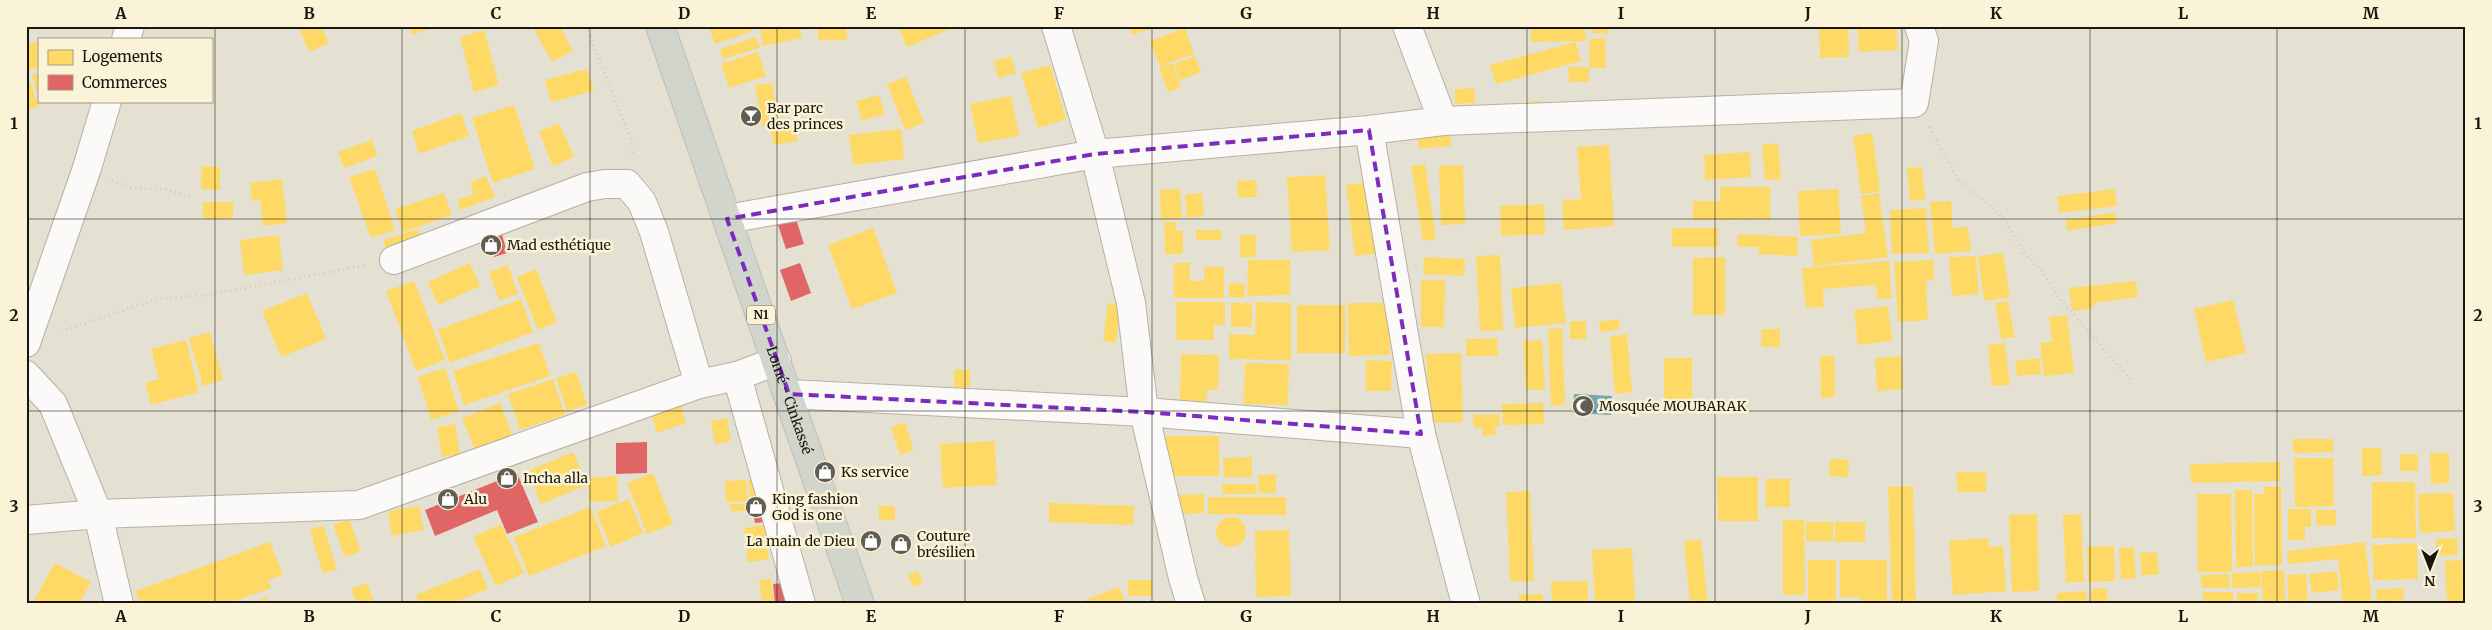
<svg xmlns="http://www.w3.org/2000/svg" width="2492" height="630" viewBox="0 0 2492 630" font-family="Merriweather,serif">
<rect width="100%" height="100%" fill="#e5e1d2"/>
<!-- homes -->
<g fill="#ffd966">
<path d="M298,26H321L329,43L309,52Z"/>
<path d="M409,26H435V27L412,35Z"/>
<path d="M532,26H560L573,51L552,62Z"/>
<path d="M713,26H749L751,32L715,44L709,27Z"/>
<path d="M767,26H799L802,38L763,46L760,28Z"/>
<path d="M818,26H846L847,40H818Z"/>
<path d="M898,26H957L907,47Z"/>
<path d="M1129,26H1157V27L1132,35Z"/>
<path d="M1531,26H1585L1586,41L1531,42Z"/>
<path d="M1592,26H1608V34L1592,33Z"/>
<path d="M1819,26H1848L1849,57L1820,58Z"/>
<path d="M1857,26H1896L1898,50L1859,52Z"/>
<path d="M1185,28L1194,54L1160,66L1150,41Z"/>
<path d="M484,30L499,85L474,92L460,37Z"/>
<path d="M756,37L760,48L723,59L720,49Z"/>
<path d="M1605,38L1606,68H1590L1589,39Z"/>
<path d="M39,41V67L26,71V45Z"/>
<path d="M1576,42L1581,61L1496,84L1490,65Z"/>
<path d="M758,52L766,76L729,88L721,64Z"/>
<path d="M1011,56L1016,73L998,78L994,61Z"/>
<path d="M1195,56L1201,72L1180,80L1174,64Z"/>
<path d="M1172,63L1181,87L1168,92L1159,67Z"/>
<path d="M1050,65L1066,119L1038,128L1021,73Z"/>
<path d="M1568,67H1589V82H1569Z"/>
<path d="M587,69L594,91L551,102L545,80Z"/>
<path d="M39,73V92L36,93L32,74Z"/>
<path d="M906,77L924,123L905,130L887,84Z"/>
<path d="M30,83L39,106L26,111V84Z"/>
<path d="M772,83L779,122L762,126L755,85Z"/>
<path d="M1474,88L1475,103L1455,104V89Z"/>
<path d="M879,95L885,114L862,121L856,101Z"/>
<path d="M1011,96L1019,136L978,143L970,104Z"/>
<path d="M1541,101L1542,113L1526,114V102Z"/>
<path d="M514,105L535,169L493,183L472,118Z"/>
<path d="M461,113L469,136L419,154L412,131Z"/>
<path d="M559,123L574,157L553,166L539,132Z"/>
<path d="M794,123L798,141L774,145L770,128Z"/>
<path d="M901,129L904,159L853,165L849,135Z"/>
<path d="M1450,132L1451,146L1419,149L1417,135Z"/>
<path d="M1872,133L1880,191L1861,194L1853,136Z"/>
<path d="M372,140L377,156L344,168L338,152Z"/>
<path d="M1778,143L1781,179L1765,180L1762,145Z"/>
<path d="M1609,145L1614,226L1564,230L1562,200L1581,199L1577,147Z"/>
<path d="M1750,152L1751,177L1705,180L1704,155Z"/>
<path d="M1425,164L1436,239L1423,241L1411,166Z"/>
<path d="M1463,165L1465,224L1441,225L1439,166Z"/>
<path d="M202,166L220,167V190L201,189Z"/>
<path d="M1922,167L1925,200L1910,201L1907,168Z"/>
<path d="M375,169L395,230L371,238L349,177Z"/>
<path d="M1325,175L1330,250L1292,252L1287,177Z"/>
<path d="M486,176L495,197L460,210L457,200L474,194L470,183Z"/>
<path d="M282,179L287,223L263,226L260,200L252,201L250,183Z"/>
<path d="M1256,180L1257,197L1238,198L1237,181Z"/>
<path d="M1371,182L1380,253L1355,256L1346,185Z"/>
<path d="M1720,187H1770V219L1693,220V201H1720Z"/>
<path d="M1180,189L1182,218L1161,219L1160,190Z"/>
<path d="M1838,189L1841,234L1800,236L1798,191Z"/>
<path d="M2115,189L2117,206L2059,213L2057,196Z"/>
<path d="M444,193L452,215L403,232L395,209Z"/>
<path d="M1202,193L1204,216L1187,218L1185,195Z"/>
<path d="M1879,193L1888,257L1814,266L1811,240L1866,233L1861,196Z"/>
<path d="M1951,201L1953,228L1968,227L1971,251L1935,254L1930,202Z"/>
<path d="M203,202H233V218L203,219Z"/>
<path d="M1544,204L1545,234L1501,236L1500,206Z"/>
<path d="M1926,208L1929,253L1892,254L1890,210Z"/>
<path d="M2115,212L2117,223L2067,231L2066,220Z"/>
<path d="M1164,222H1176V231H1183V254H1165Z"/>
<path d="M873,228L897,293L852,309L828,245Z"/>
<rect x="1672" y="228" width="46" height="19"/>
<path d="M418,229L422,242L387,252L383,240Z"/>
<rect x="1196" y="230" width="25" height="10"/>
<path d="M1738,234L1798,237L1797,256L1758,254L1759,247L1737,246Z"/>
<path d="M279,235L283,270L244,275L240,240Z"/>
<rect x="1240" y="235" width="16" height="22"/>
<path d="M2003,253L2010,297L1984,301L1978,256Z"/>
<path d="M1500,255L1503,330L1480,331L1476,256Z"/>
<path d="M1976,256L1979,294L1952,296L1949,257Z"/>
<path d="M1424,257L1465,259L1464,276L1423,274Z"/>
<path d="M1725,257V315H1693V258Z"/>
<path d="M1248,260H1290V295L1247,296Z"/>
<path d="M1933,260L1934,280L1926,281L1928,320L1898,322L1894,262Z"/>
<path d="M1889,261L1892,298L1877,299L1876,285L1823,289L1824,307L1806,308L1802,268Z"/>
<path d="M470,263L480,286L438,305L428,282Z"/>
<path d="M1174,263H1190V281H1204V267H1224V298H1174Z"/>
<path d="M508,265L518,294L499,300L489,272Z"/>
<path d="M536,269L557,322L538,330L517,277Z"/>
<path d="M1421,280H1445L1444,327H1421Z"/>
<path d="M414,281L445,360L416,371L386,291Z"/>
<path d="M2136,281L2138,297L2093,303L2094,308L2072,311L2069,288Z"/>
<path d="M1229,283L1245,284L1244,298L1229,297Z"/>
<path d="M1561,283L1566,323L1515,328L1511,288Z"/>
<path d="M307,293L326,339L281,357L262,311Z"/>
<path d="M521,299L533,332L450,363L438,330Z"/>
<path d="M2233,300L2246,353L2206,362L2194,309Z"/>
<path d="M2008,301L2015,337L2001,339L1995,303Z"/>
<path d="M1176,302H1225V325H1214V340H1176Z"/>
<path d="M1256,302L1291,303V360L1229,359V334L1255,335Z"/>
<path d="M1108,303L1121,304L1116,343L1103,341Z"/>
<rect x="1231" y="303" width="21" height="24"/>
<path d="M1348,303H1389L1390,355L1349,356Z"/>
<rect x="1297" y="305" width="48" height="48"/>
<path d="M1888,306L1892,341L1858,345L1854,310Z"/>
<path d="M2067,315L2074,373L2044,376L2040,343L2052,342L2049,317Z"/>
<path d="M1619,319L1620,329L1600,332L1599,322Z"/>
<rect x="1570" y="321" width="16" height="18"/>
<path d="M1562,328L1565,405H1551L1548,329Z"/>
<path d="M1762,329H1780V347H1761Z"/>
<path d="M210,332L223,380L203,386L189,338Z"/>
<path d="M1627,334L1632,392L1615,394L1610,336Z"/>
<path d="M1497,338L1498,356H1466V339Z"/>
<path d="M186,340L199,392L151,405L145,383L159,379L151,349Z"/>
<path d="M1542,340L1545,390H1526L1523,341Z"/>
<path d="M539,343L550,376L464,405L453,371Z"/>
<path d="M2005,343L2010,385L1992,386L1988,345Z"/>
<path d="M1461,353L1463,422L1429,423L1426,354Z"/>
<path d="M1181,354L1219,355L1218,390H1207L1206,402L1180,401Z"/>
<path d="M1820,356H1834L1835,397L1821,398Z"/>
<path d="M1901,356L1903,389L1877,391L1875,358Z"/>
<rect x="1664" y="358" width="28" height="52"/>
<path d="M2040,358L2041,374L2017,376L2015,361Z"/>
<path d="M1366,360L1392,361L1391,391H1366Z"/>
<path d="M1245,363L1289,364L1288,405L1243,404Z"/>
<path d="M445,368L459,411L431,420L418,377Z"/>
<rect x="954" y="370" width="16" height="17"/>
<path d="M576,372L587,405L567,411L556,378Z"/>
<path d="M553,379L565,415L520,430L508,394Z"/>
<path d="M679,400L686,423L657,433L650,409Z"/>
<path d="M500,403L514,440L477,455L462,418Z"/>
<path d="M1543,403L1544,424L1503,425L1502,404Z"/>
<path d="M1499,414L1500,426L1495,427L1496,435L1482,436V427L1474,428L1473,415Z"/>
<path d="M727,418L731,441L715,444L711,421Z"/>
<path d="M905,422L914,450L900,455L891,427Z"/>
<path d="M455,424L460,454L442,457L437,427Z"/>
<rect x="1166" y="436" width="53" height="40"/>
<path d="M2293,439H2333V452L2293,453Z"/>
<path d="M995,441L997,485L943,488L940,444Z"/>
<path d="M2362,448H2381L2382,475L2362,476Z"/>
<path d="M573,452L587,485L541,504L528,471Z"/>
<path d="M2430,453H2449V483L2431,484Z"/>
<rect x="2400" y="454" width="18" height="17"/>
<path d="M1252,457V477H1224L1223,458Z"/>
<path d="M2294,458H2333L2334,506L2295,507Z"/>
<path d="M1830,459L1849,460L1848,477L1829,476Z"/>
<path d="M2280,462V481L2191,483L2190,464Z"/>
<path d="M1956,472H1986V492H1957Z"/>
<path d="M653,473L673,524L647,534L627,483Z"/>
<path d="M1276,474V493H1259L1258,475Z"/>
<path d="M617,476L618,501L589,502L588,478Z"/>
<path d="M1717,477H1758V521H1718Z"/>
<path d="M758,479L760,500L750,501L748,480Z"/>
<rect x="1766" y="479" width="24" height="28"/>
<path d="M746,480L747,501L726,502L725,481Z"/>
<path d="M2372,482H2415L2416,538H2372Z"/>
<path d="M1222,484H1257V494H1223Z"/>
<path d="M1913,486L1916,602L1892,603L1888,487Z"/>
<path d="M2281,486L2282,565H2255L2254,494H2264V487Z"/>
<path d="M2235,490H2252L2253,566L2236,567Z"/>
<path d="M1530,491L1534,581L1510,582L1506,492Z"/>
<path d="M2453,493L2455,531L2420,533L2418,494Z"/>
<path d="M1204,494V513L1180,514L1179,495Z"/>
<path d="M2197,494H2231L2232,572H2198Z"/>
<path d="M1208,497H1286V515L1208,514Z"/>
<path d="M629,499L643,533L611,547L596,512Z"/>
<path d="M1049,503L1134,506L1133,525L1049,522Z"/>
<path d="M730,504H749V511H731Z"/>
<path d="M419,506L424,530L392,536L388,511Z"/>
<rect x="879" y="506" width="16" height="14"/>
<path d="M590,507L606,546L529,576L514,537Z"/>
<path d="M2288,509H2311V527H2305V540H2288Z"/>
<path d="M2316,510H2336V526L2316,525Z"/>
<path d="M2037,514L2039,591L2012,592L2009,515Z"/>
<path d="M2081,514L2084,582H2066L2063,515Z"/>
<circle cx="1231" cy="532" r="15"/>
<path d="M349,519L361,551L345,557L333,525Z"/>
<path d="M1783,520H1804L1805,595H1783Z"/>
<rect x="1806" y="522" width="27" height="19"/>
<rect x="1835" y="522" width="30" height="20"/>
<path d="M501,524L524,573L496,586L473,537Z"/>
<path d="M323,525L337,569L323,574L310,530Z"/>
<path d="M764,525L769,559L748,562L744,528Z"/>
<path d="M1289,530L1291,596L1256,597L1255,531Z"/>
<path d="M1988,538L1989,547L2003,546L2006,591L1953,595L1949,541Z"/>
<path d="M2457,538L2458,555L2436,556V539Z"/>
<path d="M1701,540L1708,604H1690L1684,541Z"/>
<path d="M270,542L283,575L268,580L271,588L227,604H140L136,591Z"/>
<path d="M2365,542L2372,604H2343L2338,559L2288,564L2287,551Z"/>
<path d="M2417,543L2418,579L2374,580L2372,545Z"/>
<path d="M2114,546L2115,581L2088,582L2087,547Z"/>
<path d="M2134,547L2136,578L2121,579L2119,548Z"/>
<path d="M1632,548L1635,604H1595L1592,550Z"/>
<path d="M2157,552L2159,574L2142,576L2140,553Z"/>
<rect x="1808" y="560" width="28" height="44"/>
<path d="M1840,560H1887V604H1861V597H1840Z"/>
<path d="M2462,560L2464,604H2447L2445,561Z"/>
<path d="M55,563L91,582L79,604H32Z"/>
<path d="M480,569L488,589L450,604H419L416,595Z"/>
<path d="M2284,570L2285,604H2263L2261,571Z"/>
<path d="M918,571L923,583L913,587L908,575Z"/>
<path d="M2337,571L2339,590L2312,593L2309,574Z"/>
<path d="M2260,572L2261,587L2232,588V573Z"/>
<path d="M2229,574V588H2202L2201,575Z"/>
<path d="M2306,574L2308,604H2289L2287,575Z"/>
<path d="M771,579L774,604H762L759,580Z"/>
<rect x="1128" y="580" width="24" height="16"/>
<path d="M1588,581V604H1552L1551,582Z"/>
<path d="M367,583L375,604H357L351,589Z"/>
<path d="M1119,587L1126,604H1076Z"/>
<path d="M2107,588L2108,604H2091V589Z"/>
<path d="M2403,588L2404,600L2377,602L2376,590Z"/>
<path d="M2086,591L2087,604H2057V593Z"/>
<rect x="2203" y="592" width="30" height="12"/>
<rect x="2237" y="593" width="21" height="11"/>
<path d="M1543,594V604H1519V595Z"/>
<path d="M267,597L270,604H251Z"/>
<path d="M483,600V604H465V601Z"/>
<path d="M2444,601V604H2403V602Z"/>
</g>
<!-- shops -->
<g fill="#e06666">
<path d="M795,216L804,244L786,249L777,222Z"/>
<path d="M502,234L507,253L494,257L489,237Z"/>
<path d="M800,263L811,293L791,301L780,270Z"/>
<path d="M647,442V473L616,474V443Z"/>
<path d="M517,473L538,522L507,534L497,510L435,536L425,510Z"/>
<path d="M762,503L764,522L755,523L752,505Z"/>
<path d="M783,583L786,604H775L773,584Z"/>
</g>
<!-- public -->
<path fill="#76a5af" d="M1574,394L1612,396L1611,415L1573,413Z"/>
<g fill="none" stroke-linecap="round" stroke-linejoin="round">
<!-- street casing -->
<g stroke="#b4b1a5" stroke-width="30">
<g id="street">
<path d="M1056,26L1095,154L1131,303L1144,412L1183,578L1191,604"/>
<path d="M1407,26L1443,121"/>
<path d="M126,39L130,26"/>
<path d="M1369,130L1421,434L1466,604"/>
<path d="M727,219L1095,154L1369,130L1443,121L1914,103L1924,41L1919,26"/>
<path d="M394,260L587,187L605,184H627L642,202L654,232L699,384"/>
<path d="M26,343L87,168L107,101"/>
<path d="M26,375L53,404L98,514L119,604"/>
<path d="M737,376L801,604"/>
<path d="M789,394L1144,412L1421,434"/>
<path d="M26,520L98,514L359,505L699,384L737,376L777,361"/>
</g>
</g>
<!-- highway casing -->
<g stroke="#bfbdb6" stroke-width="30">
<g id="highway">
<path id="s1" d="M660,26L860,604"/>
</g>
</g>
<!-- path -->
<g stroke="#cccac6" stroke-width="3" stroke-dasharray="1 4" stroke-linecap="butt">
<path d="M586,26L631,140L633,157"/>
<path d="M1929,127L1960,182L1996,210L2007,223L2011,232L2027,257L2042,271L2057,296L2131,380"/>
<path d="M112,180L130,188L164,189L194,198"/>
<path d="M61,331L156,299L207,295L367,265"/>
</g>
<!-- street -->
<use href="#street" stroke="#fbfaf8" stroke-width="28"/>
<!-- highway -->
<use href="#highway" stroke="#d1d5cb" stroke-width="28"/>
</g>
<!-- marked area -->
<path fill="none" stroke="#7b2cbf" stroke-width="4" stroke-dasharray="10 6" stroke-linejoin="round" d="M1369,130L1421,434L1144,412L789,394L727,219L1095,154Z"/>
<!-- grid -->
<path fill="none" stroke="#19160d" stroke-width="1" stroke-opacity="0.55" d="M215,26V604M402,26V604M590,26V604M777,26V604M965,26V604M1152,26V604M1340,26V604M1527,26V604M1715,26V604M1902,26V604M2090,26V604M2277,26V604M26,219H2466M26,411H2466"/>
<!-- icons -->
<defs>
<g id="bar-disc" transform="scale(1.125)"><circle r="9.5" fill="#605d52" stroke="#fbf3d7"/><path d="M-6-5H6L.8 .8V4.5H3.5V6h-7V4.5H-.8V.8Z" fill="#fff"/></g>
<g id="shop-disc" transform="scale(1.125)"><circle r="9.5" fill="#605d52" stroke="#fbf3d7"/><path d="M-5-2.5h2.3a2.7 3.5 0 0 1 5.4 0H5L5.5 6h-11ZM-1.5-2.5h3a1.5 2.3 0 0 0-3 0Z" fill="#fff"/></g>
<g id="mosque-disc" transform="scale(1.125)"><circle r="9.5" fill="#605d52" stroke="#fbf3d7"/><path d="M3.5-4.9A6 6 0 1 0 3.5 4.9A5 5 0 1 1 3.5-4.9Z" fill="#fff"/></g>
</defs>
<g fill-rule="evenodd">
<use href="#bar-disc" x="751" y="116"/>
<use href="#shop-disc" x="491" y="245"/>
<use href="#mosque-disc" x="1583" y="406"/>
<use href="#shop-disc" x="825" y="472"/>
<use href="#shop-disc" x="507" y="478"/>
<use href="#shop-disc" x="448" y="499"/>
<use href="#shop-disc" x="756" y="507"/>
<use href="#shop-disc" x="871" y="541"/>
<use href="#shop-disc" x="901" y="544"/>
</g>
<g text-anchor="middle" stroke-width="5" stroke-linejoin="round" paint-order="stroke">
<!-- shield labels -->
<rect fill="#fbf3d7" stroke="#5d584a" stroke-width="1" x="747" y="305.5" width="28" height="19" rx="4"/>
<g font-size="12" font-weight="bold" fill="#19160d">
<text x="761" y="319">N1</text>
</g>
<!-- poi labels -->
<g font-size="14" fill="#19160d" stroke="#fbf3d7" text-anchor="start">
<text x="767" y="113">Bar parc<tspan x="767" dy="16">des princes</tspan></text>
<text x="507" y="250">Mad esthétique</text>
<text x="1599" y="411">Mosquée MOUBARAK</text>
<text x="841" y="477">Ks service</text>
<text x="523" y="483">Incha alla</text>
<text x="464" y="504">Alu</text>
<text x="772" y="504">King fashion<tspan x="772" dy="16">God is one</tspan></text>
<text x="917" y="541">Couture<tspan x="917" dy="16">brésilien</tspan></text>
<text x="855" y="546" text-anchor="end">La main de Dieu</text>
</g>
<!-- street labels -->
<g font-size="14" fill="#19160d" stroke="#fbf3d7">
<text dy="5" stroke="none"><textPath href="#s1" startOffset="396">Lomé - Cinkassé</textPath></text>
</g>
</g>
<!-- border -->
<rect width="2492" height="630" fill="none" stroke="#fbf3d7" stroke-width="55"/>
<!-- legend -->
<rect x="38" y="38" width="175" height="65" fill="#fbf3d7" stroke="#a19b86"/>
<rect x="48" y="50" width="25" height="15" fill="#ffd966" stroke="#a19b86"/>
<text x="82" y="62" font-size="15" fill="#19160d">Logements</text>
<rect x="48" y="75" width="25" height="15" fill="#e06666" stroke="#a19b86"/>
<text x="82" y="88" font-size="15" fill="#19160d">Commerces</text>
<!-- north arrow -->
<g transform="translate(2430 568) rotate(180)" stroke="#fbf3d7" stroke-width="4" paint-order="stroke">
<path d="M0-4L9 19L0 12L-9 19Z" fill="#19160d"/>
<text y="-8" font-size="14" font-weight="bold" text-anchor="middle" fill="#19160d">N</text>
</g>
<rect x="28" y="28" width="2436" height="574" fill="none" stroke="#19160d" stroke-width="2"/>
<g font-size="16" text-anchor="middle" font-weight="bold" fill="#19160d">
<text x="121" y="19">A</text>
<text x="309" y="19">B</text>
<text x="496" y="19">C</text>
<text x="684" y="19">D</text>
<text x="871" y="19">E</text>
<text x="1059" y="19">F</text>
<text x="1246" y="19">G</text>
<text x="1433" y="19">H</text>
<text x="1621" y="19">I</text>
<text x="1808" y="19">J</text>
<text x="1996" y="19">K</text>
<text x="2183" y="19">L</text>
<text x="2371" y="19">M</text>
<text x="14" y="129">1</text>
<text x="2478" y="129">1</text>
<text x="14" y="321">2</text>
<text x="2478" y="321">2</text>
<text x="14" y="512">3</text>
<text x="2478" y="512">3</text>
<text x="121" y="622">A</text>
<text x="309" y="622">B</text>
<text x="496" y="622">C</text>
<text x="684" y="622">D</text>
<text x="871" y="622">E</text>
<text x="1059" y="622">F</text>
<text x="1246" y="622">G</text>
<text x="1433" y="622">H</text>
<text x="1621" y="622">I</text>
<text x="1808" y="622">J</text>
<text x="1996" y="622">K</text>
<text x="2183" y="622">L</text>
<text x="2371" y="622">M</text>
</g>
</svg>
